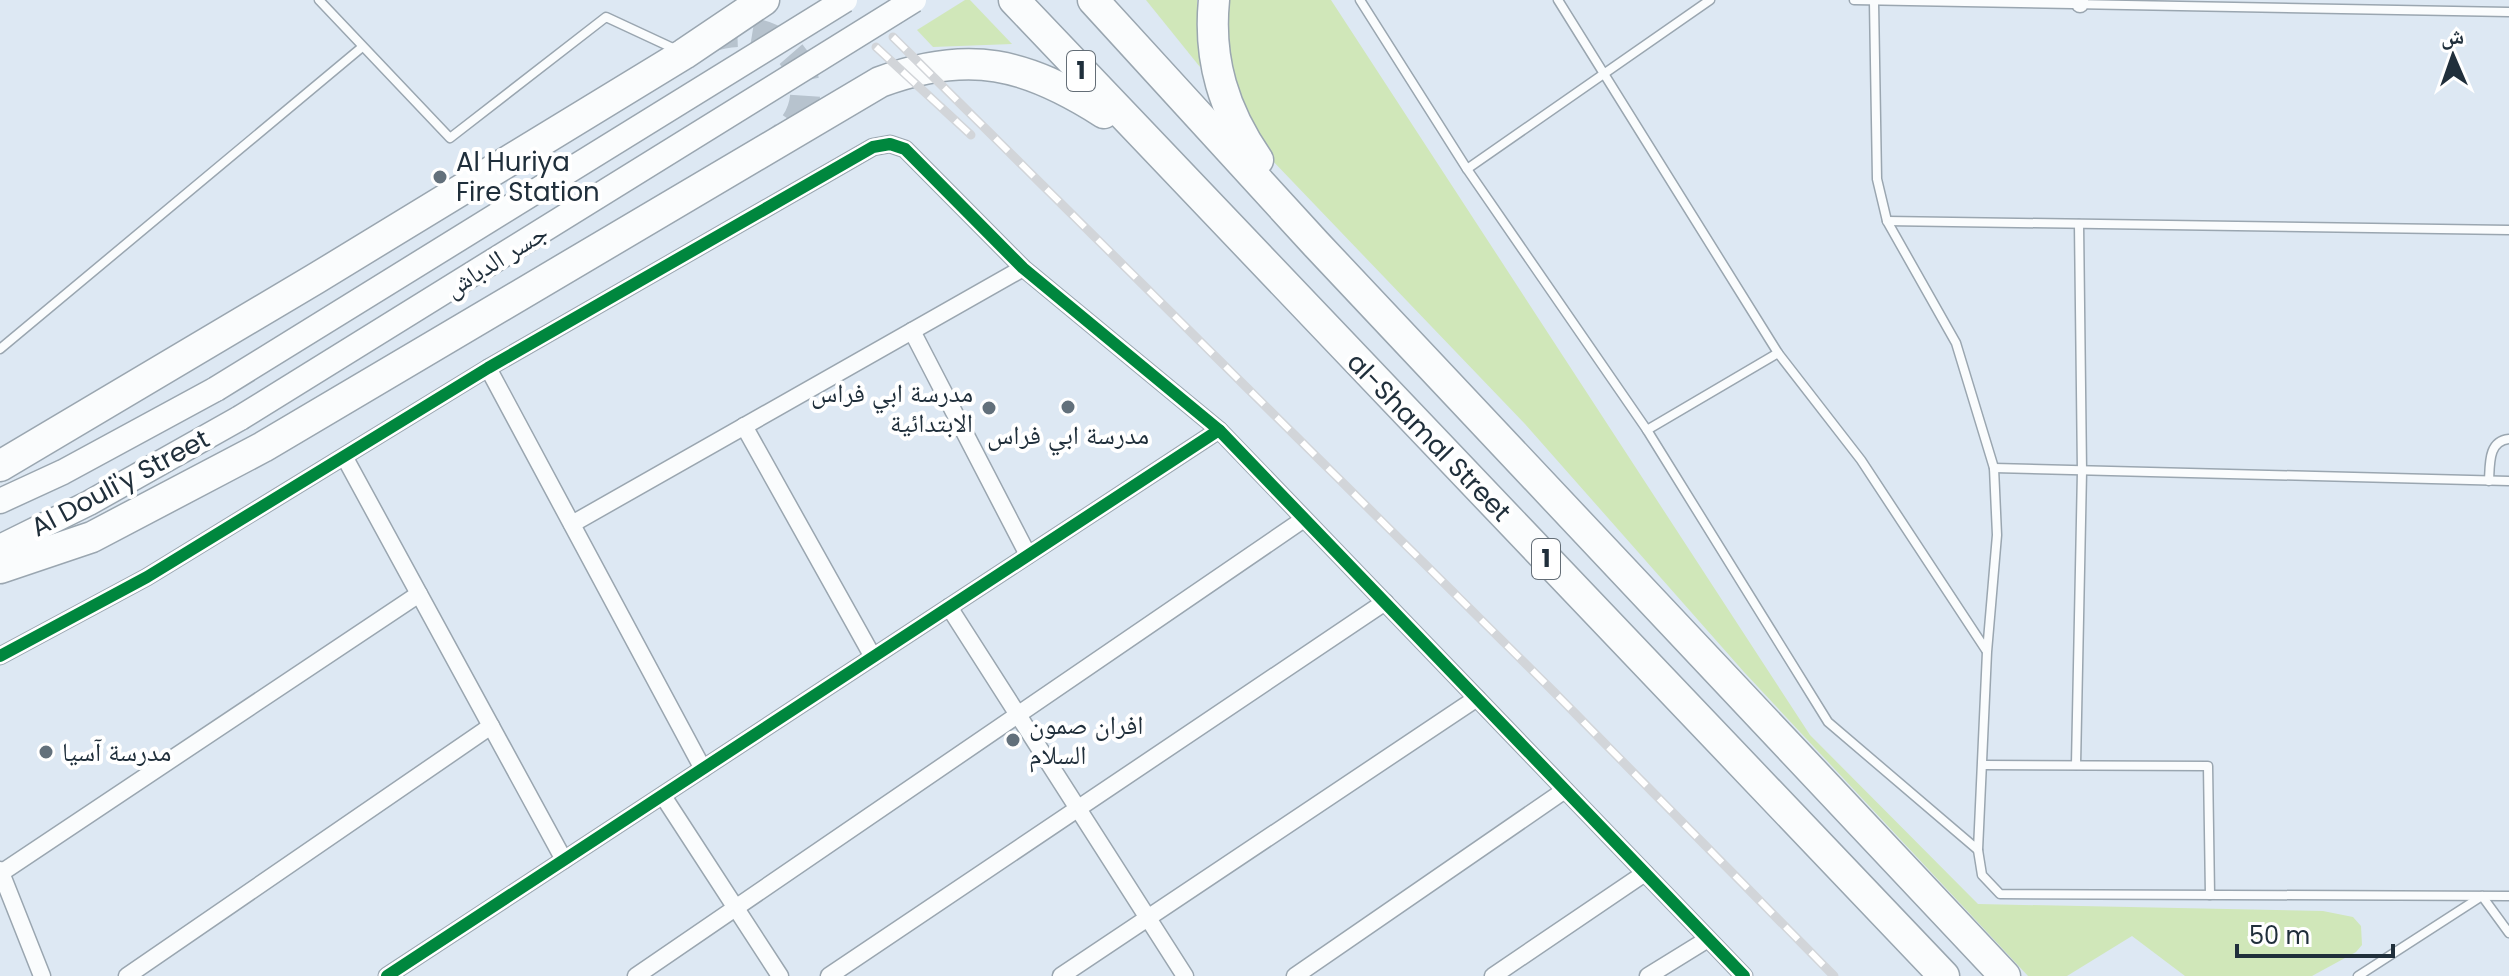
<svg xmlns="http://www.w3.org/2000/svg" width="2509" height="976" viewBox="0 0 2509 976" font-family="Poppins,'Noto Naskh Arabic',sans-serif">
<rect width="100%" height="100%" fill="#dde8f3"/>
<!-- green -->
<g fill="#d0e7b9">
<path d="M965,0H970L1012,44L933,47L917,30Z"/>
<path d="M1146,0H1197L1200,67Z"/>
<path d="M1226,0H1331L1810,735L1978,904L2323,911L2353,917L2361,926L2362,945L2356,952L2312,976H2185L2132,936L2067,976H2028L1744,672L1525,424L1268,156C1229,99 1227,67 1226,0Z"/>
</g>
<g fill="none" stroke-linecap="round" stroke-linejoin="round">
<!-- highway-tunnel -->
<path stroke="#b7c3ce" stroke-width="30" stroke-dasharray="30 15" stroke-linecap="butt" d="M708,38C791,8 839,98 777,142"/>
<!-- lane casing -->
<g stroke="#9aa6b0" stroke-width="11">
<g id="lane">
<path d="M319,0L450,138L606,17L677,50"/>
<path d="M1360,0L1467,169L1647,430L1828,722L1978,850L1987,652L1997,535L1994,468L1956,343L1887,221L1877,179L1874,2"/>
<path d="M1558,0L1778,353L1861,460L1986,650"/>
<path d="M1854,0L2509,12"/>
<path d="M1467,169L1710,0"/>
<path d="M1887,221L2509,230"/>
<path d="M0,349L361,48"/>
<path d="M1647,430L1778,353"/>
<path d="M1994,468L2509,481"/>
<path d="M2489,481C2490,464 2488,441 2509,439"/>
<path d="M1983,765L2208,766L2210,895"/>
<path d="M2076,765L2082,471L2079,224"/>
<path d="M1978,850L1982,875L2000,894L2509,896"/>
<path d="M2358,976L2482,896L2509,933"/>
</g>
</g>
<!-- street casing -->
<g stroke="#9aa6b0" stroke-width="19">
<g id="street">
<path d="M2080,4V0"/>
<path d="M912,331L1028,555"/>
<path d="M488,368L703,769"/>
<path d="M744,426L873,657"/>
<path d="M345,458L564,860"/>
<path d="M572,524L1023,268"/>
<path d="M949,607L1185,976"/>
<path d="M0,656L147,577L488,368L873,147L890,144L905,149L1023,268L1219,430L1744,976"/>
<path d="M663,796L780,976"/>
<path d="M0,870L42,976"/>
<path d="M1,873L419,594"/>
<path d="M127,976L491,726"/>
<path d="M387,976L1219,430"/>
<path d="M636,976L1304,519"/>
<path d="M829,976L1385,602"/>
<path d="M1061,976L1477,698"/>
<path d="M1295,976L1565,790"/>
<path d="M1493,976L1645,873"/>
<path d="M1648,976L1708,939"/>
</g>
</g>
<!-- secondary casing -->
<g stroke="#9aa6b0" stroke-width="27">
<g id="secondary">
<path d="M0,501L63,472L216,389"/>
<path d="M0,547L89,503L240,418"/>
</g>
</g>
<!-- highway casing -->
<g stroke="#9aa6b0" stroke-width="33">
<g id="highway">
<path d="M1014,0L1944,976"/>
<path d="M1093,0L1316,244L2005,976"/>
<path d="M1214,0C1208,60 1224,111 1258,160"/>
<path d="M0,466L315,279L684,54L764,0"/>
<path d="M0,568L92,537L263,447L880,82C969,49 1026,63 1104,113"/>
</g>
</g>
<!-- lane -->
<use href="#lane" stroke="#fafcfd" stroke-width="8"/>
<!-- street -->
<use href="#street" stroke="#fafcfd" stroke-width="16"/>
<!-- secondary -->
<use href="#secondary" stroke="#fafcfd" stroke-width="24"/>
<!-- highway -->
<use href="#highway" stroke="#fafcfd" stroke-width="30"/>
<!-- rail casing -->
<g stroke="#d2d5d9" stroke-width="9">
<g id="rail">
<path d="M893,37L1555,693L1834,976"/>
<path d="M876,47L971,135"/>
</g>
</g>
<!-- rail -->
<use href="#rail" stroke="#fff" stroke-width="6" stroke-dasharray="18" stroke-linecap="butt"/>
<!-- secondary-bridge casing -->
<g stroke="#9aa6b0" stroke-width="27" stroke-linecap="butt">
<g id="secondary-bridge">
<path d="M216,389L845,0"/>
<path d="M240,418L914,0"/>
</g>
</g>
<!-- secondary-bridge -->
<use href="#secondary-bridge" stroke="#fafcfd" stroke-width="24"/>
<!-- cycleway casing -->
<g stroke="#fff" stroke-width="17">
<g id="cycleway">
<path d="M0,656L147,577L488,368L873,147L890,144L905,149L1023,268L1219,430L1744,976"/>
<path d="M387,976L1219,430"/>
</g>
</g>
<!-- cycleway -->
<use href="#cycleway" stroke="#00873e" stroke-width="12"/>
</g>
<!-- markers -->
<g fill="#62707b" stroke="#fff" stroke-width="3">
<circle cx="440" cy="177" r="8"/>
<circle cx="1068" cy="407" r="8"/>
<circle cx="989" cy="408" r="8"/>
<circle cx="1013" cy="740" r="8"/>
<circle cx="46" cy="752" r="8"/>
</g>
<g text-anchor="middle" stroke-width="8" stroke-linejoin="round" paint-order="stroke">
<!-- shield labels -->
<g fill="#fff" stroke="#636d76" stroke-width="2">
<rect x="1067" y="51" width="28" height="40" rx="6"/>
<rect x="1532" y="539" width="28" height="40" rx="6"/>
</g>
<g font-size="24" font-weight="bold" fill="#202f3b">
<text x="1081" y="79">1</text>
<text x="1546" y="567">1</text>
</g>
<!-- poi labels -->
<g font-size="26" fill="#202f3b" stroke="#fff" text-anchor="start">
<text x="456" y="171">Al Huriya<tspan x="456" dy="30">Fire Station</tspan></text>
<text x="973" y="402" text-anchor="end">مدرسة ابي فراس<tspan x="973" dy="30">الابتدائية</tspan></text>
<text x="1068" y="444" text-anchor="middle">مدرسة ابي فراس</text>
<text x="1029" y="734">افران صمون<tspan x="1029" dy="30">السلام</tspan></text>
<text x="62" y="761">مدرسة آسيا</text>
</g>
<!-- street labels -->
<g font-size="26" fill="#202f3b" stroke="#fff">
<text transform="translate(496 260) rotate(-32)" y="9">جسر الدباش</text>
<text transform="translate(1429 437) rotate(46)" y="9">al-Shamal Street</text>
<text transform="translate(120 483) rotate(-28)" y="9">Al Douli'y Street</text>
</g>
</g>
<!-- north arrow -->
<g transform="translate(2453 56) rotate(358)" stroke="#ffffff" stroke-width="6" paint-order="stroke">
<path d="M0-6L14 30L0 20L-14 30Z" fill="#202f3b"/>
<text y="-12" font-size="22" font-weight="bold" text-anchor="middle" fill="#202f3b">ش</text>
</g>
<!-- scale -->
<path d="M2237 944v12h156v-12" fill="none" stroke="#202f3b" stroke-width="4"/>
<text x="2249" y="944" font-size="24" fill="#202f3b" stroke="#ffffff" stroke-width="6" paint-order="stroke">50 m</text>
</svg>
